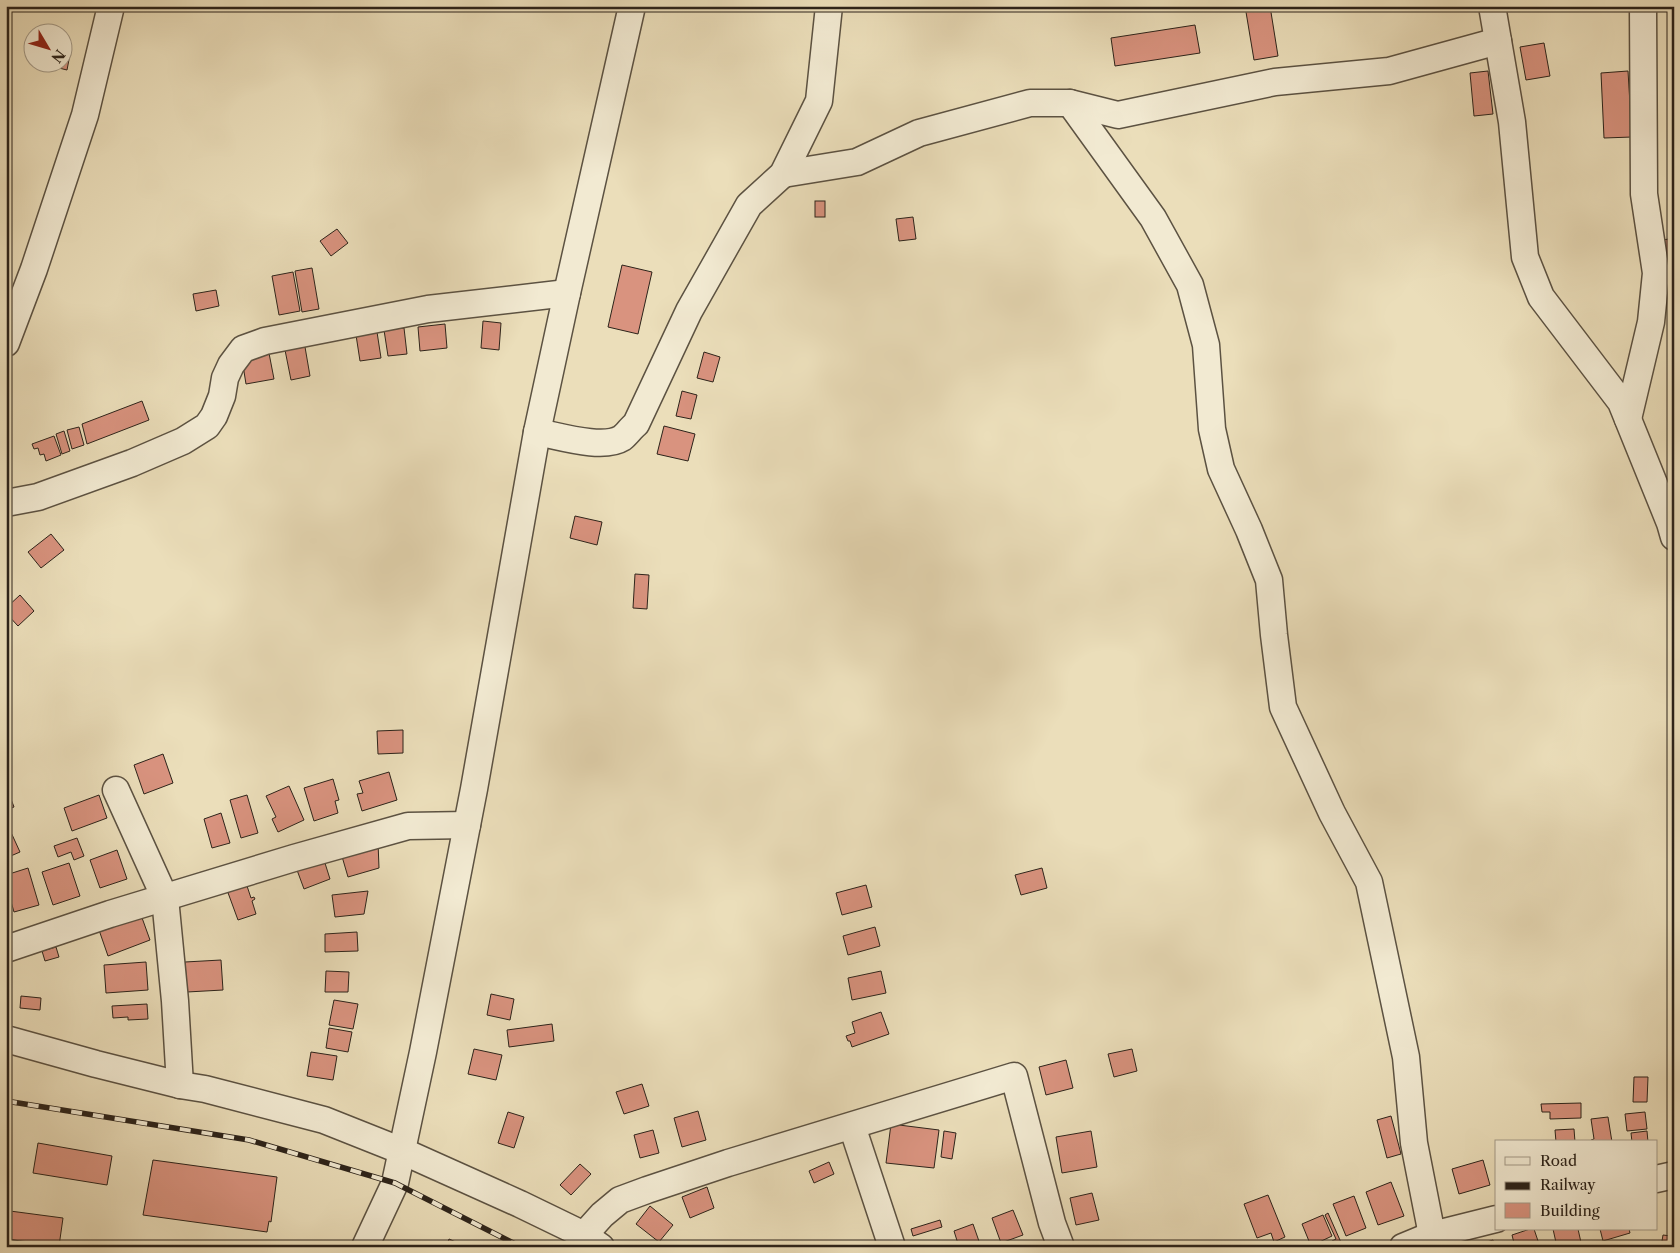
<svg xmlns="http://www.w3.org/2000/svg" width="1680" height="1253" viewBox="0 0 1680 1253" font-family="'Libre Caslon Text',serif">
<rect width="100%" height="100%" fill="#ebdeba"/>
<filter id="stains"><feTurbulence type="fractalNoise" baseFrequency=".004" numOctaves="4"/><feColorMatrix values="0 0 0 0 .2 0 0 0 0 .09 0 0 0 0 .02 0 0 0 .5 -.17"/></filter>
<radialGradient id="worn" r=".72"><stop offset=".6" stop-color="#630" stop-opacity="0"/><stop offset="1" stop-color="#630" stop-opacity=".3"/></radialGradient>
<!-- building -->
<g fill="#d9937f" stroke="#2c231a">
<path d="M1245,6H1270L1278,56L1254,60Z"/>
<path d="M1195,25L1200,53L1115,66L1111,38Z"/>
<path d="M1544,43L1550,76L1526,80L1520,47Z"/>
<path d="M62,47L71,49L67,70L59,68L60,62H62Z"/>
<rect x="6" y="48" width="4" height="20"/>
<path d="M1488,71L1493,114L1474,116L1470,73Z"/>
<path d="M1628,71L1632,137L1604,138L1601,73Z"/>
<rect x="815" y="201" width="10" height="16"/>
<path d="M913,217L916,239L899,241L896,219Z"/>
<path d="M337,229L348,243L331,256L320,241Z"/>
<path d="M6,235H8L7,250H11L10,261H6Z"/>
<path d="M1674,238V263L1667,264L1663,240Z"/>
<path d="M622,265L652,272L638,334L608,327Z"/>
<path d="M1670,265H1674V289H1673Z"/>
<path d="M312,268L319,309L302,312L295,271Z"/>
<path d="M293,272L300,311L279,315L272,276Z"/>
<path d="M216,290L219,306L196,311L193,294Z"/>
<path d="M483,321L501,323L499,350L481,348Z"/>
<path d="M445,324L447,348L420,351L418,327Z"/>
<path d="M404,328L407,354L388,356L384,330Z"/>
<path d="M377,332L381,358L360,361L356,335Z"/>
<path d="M305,347L310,376L291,380L285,350Z"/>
<path d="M268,348L274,379L246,384L241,353Z"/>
<path d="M704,352L720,357L713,382L697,378Z"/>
<path d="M682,391L697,395L691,419L676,416Z"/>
<path d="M142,401L149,420L87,444L82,424Z"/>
<path d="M664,426L695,434L688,461L657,454Z"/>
<path d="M79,427L84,445L72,449L67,430Z"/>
<path d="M64,431L70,451L62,454L56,434Z"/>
<path d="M54,436L61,455L46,461L44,454L40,455L38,448L34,449L32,444Z"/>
<path d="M575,516L602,522L597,545L570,538Z"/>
<path d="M51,534L64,550L41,568L28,552Z"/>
<path d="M635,574L649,575L647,609L633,608Z"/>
<path d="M20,595L34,611L18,626L6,613V608Z"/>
<path d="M403,730V753L378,754L377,731Z"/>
<path d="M163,754L173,783L144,794L134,765Z"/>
<path d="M389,772L397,800L362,811L357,794L363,793L359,781Z"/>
<path d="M333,779L339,800L335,801L338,813L314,821L304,788Z"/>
<path d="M6,786L14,807L6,810Z"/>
<path d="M289,786L304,820L278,832L272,819L276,817L266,796Z"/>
<path d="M99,795L107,818L72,831L64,808Z"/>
<path d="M247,795L258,833L241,838L230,800Z"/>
<path d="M221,813L230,843L212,848L204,819Z"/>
<path d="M9,828L20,852L6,858V829Z"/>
<path d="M77,838L84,856L74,860L71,852L58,857L54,846Z"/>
<path d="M378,842L379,868L348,877L341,853Z"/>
<path d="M117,850L127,879L100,888L90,860Z"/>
<path d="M324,860L330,879L304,889L297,870Z"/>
<path d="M69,863L80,896L53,905L42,872Z"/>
<path d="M28,868L39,905L14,912L6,884V875Z"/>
<path d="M1042,868L1047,888L1021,895L1015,875Z"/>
<path d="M246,883L251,898L254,897L255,899L252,901L256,914L238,920L227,890Z"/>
<path d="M866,885L872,907L842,915L836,893Z"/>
<path d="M368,891L364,914L335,917L332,895Z"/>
<path d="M141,915L150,940L108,956L99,930Z"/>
<path d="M875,927L880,946L848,955L843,936Z"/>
<path d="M357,932L358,951L325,952V934Z"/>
<path d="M56,947L59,957L45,961L42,951Z"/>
<path d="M221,960L223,990L187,992L185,962Z"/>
<path d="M146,962L148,990L106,993L104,965Z"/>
<path d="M326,971L349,972L348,992H325Z"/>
<path d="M881,971L886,993L852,1000L848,978Z"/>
<path d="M491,994L514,999L510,1020L487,1015Z"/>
<path d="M21,996L41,998L40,1010L20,1008Z"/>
<path d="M334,1000L358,1004L353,1029L329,1025Z"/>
<path d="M147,1004L148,1019L128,1020V1017L113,1018L112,1006Z"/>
<path d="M881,1012L889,1034L852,1047L850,1041H848L846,1036L855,1033L852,1022Z"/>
<path d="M552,1024L554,1041L509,1047L507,1030Z"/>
<path d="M329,1028L352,1032L348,1052L326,1048Z"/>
<path d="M474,1049L502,1055L496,1080L468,1074Z"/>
<path d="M1132,1049L1137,1071L1114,1077L1108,1054Z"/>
<path d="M311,1052L337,1056L333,1080L307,1076Z"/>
<path d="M1066,1060L1073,1088L1046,1095L1039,1067Z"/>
<path d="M1634,1077H1648L1647,1102H1633Z"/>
<path d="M642,1084L649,1106L624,1114L616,1092Z"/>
<path d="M1581,1103V1118L1550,1119V1112H1542L1541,1104Z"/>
<path d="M698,1111L706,1140L682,1147L674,1118Z"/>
<path d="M508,1112L524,1117L514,1148L498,1143Z"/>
<path d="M1645,1112L1647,1129L1627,1131L1625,1114Z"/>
<path d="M1391,1116L1401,1154L1387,1158L1377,1120Z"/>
<path d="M1608,1117L1612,1142H1592L1591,1140L1594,1139L1591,1119Z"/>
<path d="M891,1124L939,1130L934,1168L886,1163Z"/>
<path d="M1574,1129L1575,1142H1556L1555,1130Z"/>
<path d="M653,1130L659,1153L640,1158L634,1135Z"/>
<path d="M944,1131L956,1133L952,1159L941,1157Z"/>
<path d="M1091,1131L1097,1167L1062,1173L1056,1137Z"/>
<path d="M1647,1131L1648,1142H1632L1631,1133Z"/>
<path d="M38,1143L112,1156L107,1185L33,1173Z"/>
<path d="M153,1160L277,1177L271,1222L269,1221L267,1232L143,1215Z"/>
<path d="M1483,1160L1490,1185L1459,1194L1452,1169Z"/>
<path d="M829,1162L834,1174L814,1183L809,1171Z"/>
<path d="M580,1164L591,1174L571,1195L560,1185Z"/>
<path d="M1391,1182L1404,1216L1378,1225L1366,1192Z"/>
<path d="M707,1187L714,1208L690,1218L682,1197Z"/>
<path d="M1092,1193L1099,1220L1076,1225L1070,1198Z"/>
<path d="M1268,1195L1285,1237L1274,1242L1271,1233L1257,1238L1244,1204Z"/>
<path d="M1354,1196L1366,1228L1346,1236L1333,1204Z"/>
<path d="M650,1206L673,1225L659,1242L636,1224Z"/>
<path d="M1013,1210L1023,1235L1001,1243L992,1218Z"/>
<path d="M10,1211L63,1218L59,1246L6,1239Z"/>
<path d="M1328,1213L1343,1247H1335L1332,1241L1336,1239L1325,1215Z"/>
<path d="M1323,1215L1332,1236L1311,1246L1302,1224Z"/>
<path d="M940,1220L942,1227L913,1236L911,1229Z"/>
<path d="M973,1224L981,1247H959L954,1231Z"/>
<path d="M1530,1229H1534L1540,1247H1515L1512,1235Z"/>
<path d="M1553,1229H1578L1582,1247H1557Z"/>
<path d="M1600,1229H1629L1630,1233L1603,1241Z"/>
<path d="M1663,1235L1671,1236L1670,1247H1661Z"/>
<path d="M449,1239L467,1247H446Z"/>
<path d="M1493,1240L1495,1247H1471Z"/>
</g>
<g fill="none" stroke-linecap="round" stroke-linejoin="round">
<!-- minor casing -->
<g stroke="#5c5242" stroke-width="29">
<g id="minor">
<path d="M1492,6L1512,122L1525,257L1541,297L1621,402L1670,523L1674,537"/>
<path d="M1070,103L1153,218L1190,285L1206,345L1212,429L1221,469L1249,530L1269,580L1274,635L1283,707L1332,813L1369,882L1406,1057L1414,1143L1432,1235"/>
<path d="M783,174L857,162L919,133L1030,103H1070L1118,115L1275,82L1389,71L1498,41"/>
<path d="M6,343L34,269L85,115L111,6"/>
<path d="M1628,419L1651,322L1656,273L1644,194L1643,6"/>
<path d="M537,432C559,436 603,450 622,438C627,434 631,428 636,424L689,311L749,205L783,174L819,101L829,6"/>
<path d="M6,503L38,497L132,463L183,441L207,426L214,416L222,396L225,378L231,365L243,349L265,341L428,309L567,293"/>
<path d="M116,790L165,898L175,1001L180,1085"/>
<path d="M6,949L110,914L294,858L408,826L467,825"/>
<path d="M6,1039L96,1064L180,1085L205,1089L324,1120L402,1151L520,1204L584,1235L601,1247"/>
<path d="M852,1126L892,1247"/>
<path d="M1656,1179L1674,1175"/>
<path d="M584,1235L602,1215L620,1200L647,1190L728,1163L1014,1076L1052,1223L1061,1247"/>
<path d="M365,1247L395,1183L423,1052L474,789L537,432L567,293L632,6"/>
<path d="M1403,1247L1432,1235L1496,1219"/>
</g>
</g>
<!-- minor -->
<use href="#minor" stroke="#f2ead2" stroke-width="26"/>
<!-- rail casing -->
<g stroke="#2c231a" stroke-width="5.5">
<path id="rail" d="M6,1101L249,1140L395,1183L521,1247"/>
</g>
<!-- rail -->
<use href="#rail" stroke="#f2ead2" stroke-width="4" stroke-dasharray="11" stroke-linecap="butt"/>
</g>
<!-- margin -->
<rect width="1680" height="1253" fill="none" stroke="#ebdeba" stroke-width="25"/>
<rect x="8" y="8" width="1665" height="1238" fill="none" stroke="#2c231a" stroke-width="2.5"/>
<rect x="12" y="12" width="1655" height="1228" fill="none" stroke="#2c231a"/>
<!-- legend -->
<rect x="1495" y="1140" width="162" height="90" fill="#f2ead2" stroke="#a39a88"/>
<rect x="1505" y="1157" width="25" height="8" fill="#f2ead2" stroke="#a39a88"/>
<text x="1540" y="1166" font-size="15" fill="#2c231a">Road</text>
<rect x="1505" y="1182" width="25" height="8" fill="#2c231a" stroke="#a39a88"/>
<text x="1540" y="1190" font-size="15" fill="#2c231a">Railway</text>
<rect x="1505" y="1203" width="25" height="15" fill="#d9937f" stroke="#a39a88"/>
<text x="1540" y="1216" font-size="15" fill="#2c231a">Building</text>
<!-- north arrow -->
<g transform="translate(48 48) rotate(128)"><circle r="24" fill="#f2ead2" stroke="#a39a88"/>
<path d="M0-4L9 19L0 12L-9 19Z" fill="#8f2418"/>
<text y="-8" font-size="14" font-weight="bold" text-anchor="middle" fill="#2c231a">N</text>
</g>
<rect width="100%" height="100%" filter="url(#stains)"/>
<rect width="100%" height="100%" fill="url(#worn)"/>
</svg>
